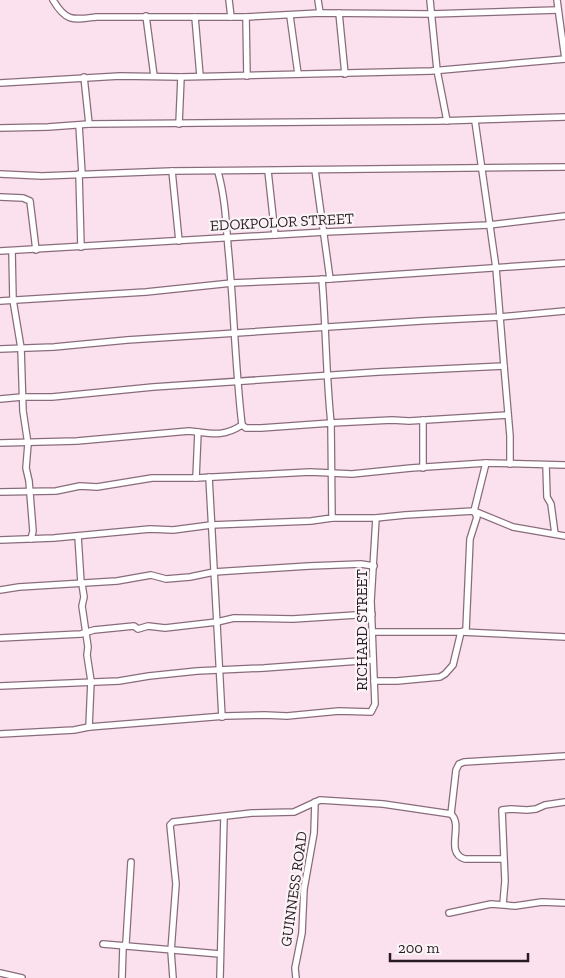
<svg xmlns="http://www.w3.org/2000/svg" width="565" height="978" viewBox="0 0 565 978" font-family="'Zilla Slab',serif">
<rect width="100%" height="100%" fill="#fbe0ee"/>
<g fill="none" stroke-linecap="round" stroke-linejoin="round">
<!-- street casing -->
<g stroke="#896c7b" stroke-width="8">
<g id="street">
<path d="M53,0C66,22 73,20 96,17H246L320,13L431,14L558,10"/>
<path d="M229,0L231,17"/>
<path d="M318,0L320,13"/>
<path d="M430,0L437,70L447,121"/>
<path d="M557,0L565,59"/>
<path d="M339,13L345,74"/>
<path d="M146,16L154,76"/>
<path d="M290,16L298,74"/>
<path d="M195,17L200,76"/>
<path d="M246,17L247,76"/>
<path d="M84,77L89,124"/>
<path d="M0,83L120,76L181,77L431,71L565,59"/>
<path d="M179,124L181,77"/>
<path d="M79,125L82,174"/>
<path d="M0,128L48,127L89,124L438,121L565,117"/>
<path d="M315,170L330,279"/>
<path d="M172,171L179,241"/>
<path d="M268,171L275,235"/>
<path d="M218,172C225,197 226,221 228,247C234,306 235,366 242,425"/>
<path d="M0,174L42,176L172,171L565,167"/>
<path d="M79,174L81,247"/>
<path d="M0,197L23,198L30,201L36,250"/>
<path d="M0,251L325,232L489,225L565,216"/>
<path d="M12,251L13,300L21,348L23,411L28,444L26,468L29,481L33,531L31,539"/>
<path d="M322,279C326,327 326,375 331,423L392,420L409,421L508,415"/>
<path d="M0,301L146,292L232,283L330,279L565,263"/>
<path d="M0,349L54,347L127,340L421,321L500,317L565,311"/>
<path d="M504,366L510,436V464"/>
<path d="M23,397H52L153,387L378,372L504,366L496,268L475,121"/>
<path d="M0,399L22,397"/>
<path d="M423,420V468"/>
<path d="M0,443L77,441L189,431C210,433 222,438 242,425L246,428H261L331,423L332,518L311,521L211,525L173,530L150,529L54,538L0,540"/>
<path d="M546,465L547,497L551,504L555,534"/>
<path d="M209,477L222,717"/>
<path d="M196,478L198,432"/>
<path d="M0,492L56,491L80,486L97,487L152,478H196L310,472L352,474L411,468L486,463L565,465"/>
<path d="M332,518H376L405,515L474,511L513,527L565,536"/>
<path d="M78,536L81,583"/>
<path d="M82,584L84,597L82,606L88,647L87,655L91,681L89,727"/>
<path d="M0,590L19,587L117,581L151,575L166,579L190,577L214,572L309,566L361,564L374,566"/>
<path d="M373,632H461L565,637"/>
<path d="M0,638L81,634L94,630L134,626L138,629L148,626L165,628L217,622L234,618L293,619L372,614"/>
<path d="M374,681H397L440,677L445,674L453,665L461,632L466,630L470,539L477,517L474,511L486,463"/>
<path d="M0,686L119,681L149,676L197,671L264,668L373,660"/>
<path d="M0,734L74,730L89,727L225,716L265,715L287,716L339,711L371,712L375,704L371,601L376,518"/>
<path d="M451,814L456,770L459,764L464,762L565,756"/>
<path d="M503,904L505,881L502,810L511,809L527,810L536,809L545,805L565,802"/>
<path d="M449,913L491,904L515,906L542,902L565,903"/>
<path d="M103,944L220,954"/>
<path d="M0,973L22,978"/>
<path d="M122,978L123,947L126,943L131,862"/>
<path d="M173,978L171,951L176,884L170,825L173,822L252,813L294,812L320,800L383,804L451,814C464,825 444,853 465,859H503"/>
<path d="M220,978L224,817"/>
<path d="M296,978L295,968L302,933L304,889L314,833L315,802"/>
</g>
</g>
<!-- street -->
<use href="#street" stroke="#fff" stroke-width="5.5"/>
</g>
<g text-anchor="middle" stroke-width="4.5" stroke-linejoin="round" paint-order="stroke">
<!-- street labels -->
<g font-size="15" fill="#281c22" stroke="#fbf4f7">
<text transform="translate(282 222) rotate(-3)" y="5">EDOKPOLOR STREET</text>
<text transform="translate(362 630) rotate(-90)" y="5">RICHARD STREET</text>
<text transform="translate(294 889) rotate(-82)" y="5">GUINNESS ROAD</text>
</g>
</g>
<!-- scale -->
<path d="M390 953v8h138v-8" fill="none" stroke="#281c22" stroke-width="2.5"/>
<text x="398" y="953" font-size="15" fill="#281c22" stroke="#fbf4f7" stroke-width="4" paint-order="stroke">200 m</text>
</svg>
